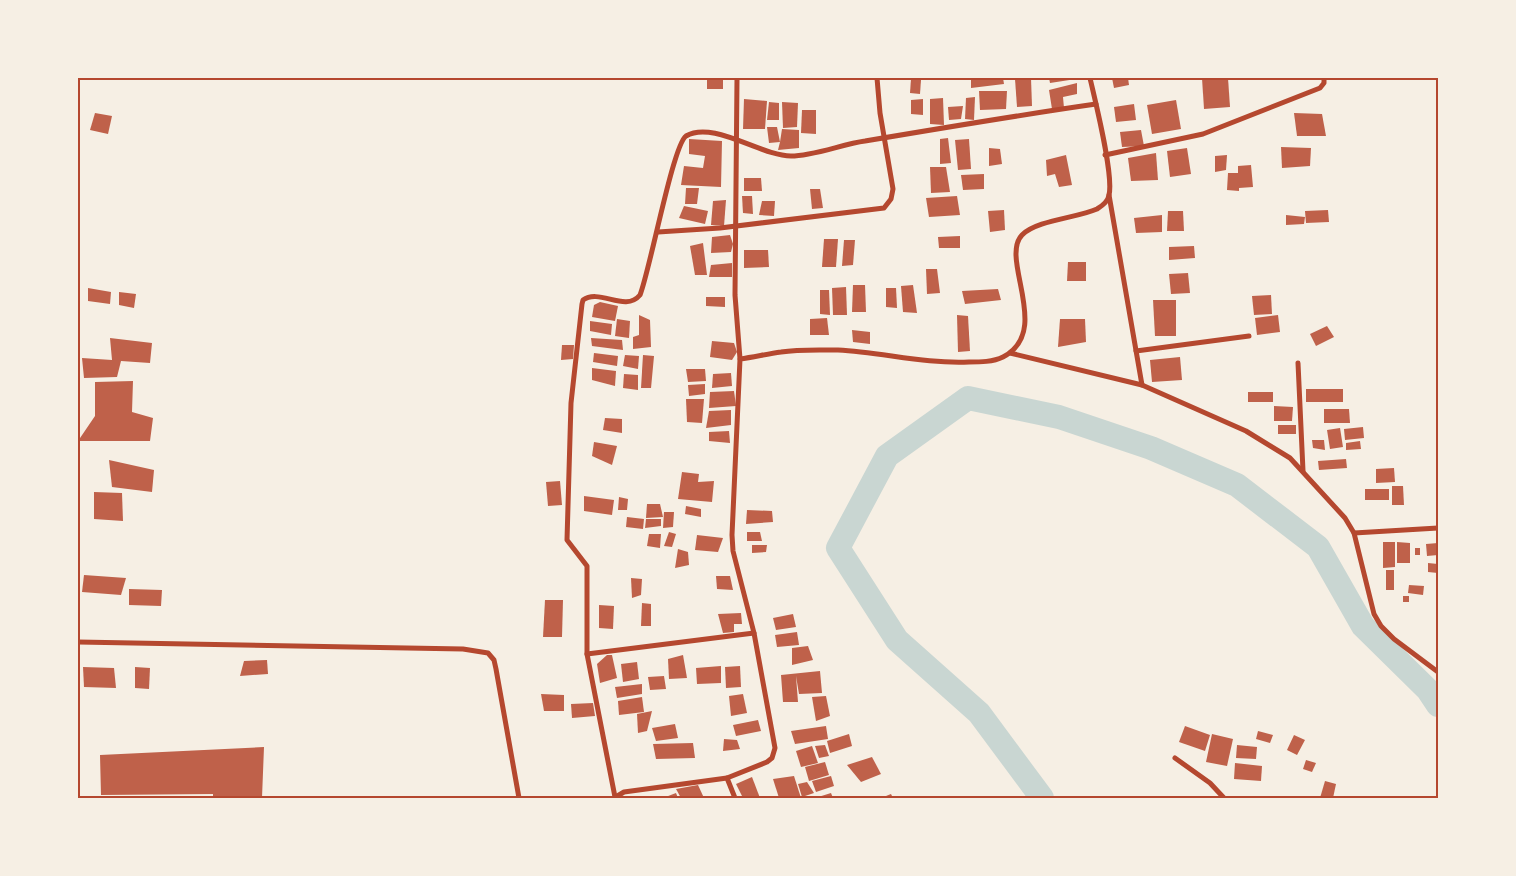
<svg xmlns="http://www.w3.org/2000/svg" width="1516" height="876" viewBox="0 0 1516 876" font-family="'Alegreya Sans',sans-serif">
<rect width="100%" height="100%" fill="#f6efe4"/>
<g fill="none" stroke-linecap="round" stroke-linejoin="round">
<!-- river -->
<path stroke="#c9d6d2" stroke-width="24" d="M1042,798L979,713L897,640L838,548L887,456L968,398L1059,417L1151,448L1237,485L1318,547L1363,626L1428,690L1438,705"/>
</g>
<!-- building -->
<g fill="#bf614a">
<rect x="707" y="78" width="16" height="11"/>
<path d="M971,78H1003L1004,84L971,88Z"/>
<path d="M1031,78L1032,106L1017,107L1015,79Z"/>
<path d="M1049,78H1076V79L1050,83Z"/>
<path d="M1112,78H1128L1129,85L1114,88Z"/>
<path d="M1202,78H1228L1230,107L1204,109Z"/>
<path d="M911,79L921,80L920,94L910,93Z"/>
<path d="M1077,83V94L1063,97L1064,108L1052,109L1049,90Z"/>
<path d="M979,91H1007L1006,109L980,110Z"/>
<path d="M975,97L974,120L965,119L966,98Z"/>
<path d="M943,98L944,125L930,124V99Z"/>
<path d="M744,99L767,101L765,129H743Z"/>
<path d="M923,99V115L911,114V100Z"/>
<path d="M1176,100L1181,129L1152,134L1147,105Z"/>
<path d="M769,102L779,103V120H767Z"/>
<path d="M782,102L798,103L797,127L783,128Z"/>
<path d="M1134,104L1136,120L1116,122L1114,107Z"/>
<path d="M963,106L961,119L949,120L948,107Z"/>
<path d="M802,110H816V134L801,133Z"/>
<path d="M95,113L112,116L108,134L90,130Z"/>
<path d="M1294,113L1322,114L1326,136H1297Z"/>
<path d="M767,127H777L780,142L782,129L799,130V148L778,150L780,142L769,143Z"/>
<path d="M1141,130L1144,146L1122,147L1120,132Z"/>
<path d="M948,138L951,163L940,164V139Z"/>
<path d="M689,139L722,141L721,187L681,185L684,166L703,168L705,156L689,154Z"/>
<path d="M969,139L971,169L958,170L955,140Z"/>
<path d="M1281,147L1311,148L1310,166L1282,168Z"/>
<path d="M989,148L1000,149L1002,164L989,166Z"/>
<path d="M1187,148L1191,174L1170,177L1167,151Z"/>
<path d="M1156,153L1158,180L1131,181L1128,158Z"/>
<path d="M1066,155L1072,185L1059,187L1055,174L1047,176L1046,160Z"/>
<path d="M1227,155L1226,170L1215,172V156Z"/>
<path d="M1251,165L1253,187L1239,188V191L1227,190L1228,173H1238V166Z"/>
<path d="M930,167H946L950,192L931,193Z"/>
<path d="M984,174V189L963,190L961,175Z"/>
<path d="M744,178H761L762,191H744Z"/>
<path d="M686,188H699L697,204H685Z"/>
<path d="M810,189H820L823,208L812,209Z"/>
<path d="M742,196H752L753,214L743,213Z"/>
<path d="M957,196L960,215L929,217L926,198Z"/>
<path d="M726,200L724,226L711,225L713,201Z"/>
<path d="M762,201H775L774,216L759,215Z"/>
<path d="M684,206L708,211L705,224L679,218Z"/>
<path d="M1004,210L1005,230L990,232L988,211Z"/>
<path d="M1328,210L1329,222L1306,223L1305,211Z"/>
<path d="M1168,211H1183L1184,231H1167Z"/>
<path d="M1162,215V232L1136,233L1134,218Z"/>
<path d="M1286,215L1305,217L1304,224L1286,225Z"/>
<path d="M730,235L733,244L731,252L711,253L712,237Z"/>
<path d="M960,236V248H939L938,237Z"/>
<path d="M824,239H838L836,267H822Z"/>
<path d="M844,240H855L853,265L842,266Z"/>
<path d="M703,243L707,275H695L690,246Z"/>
<path d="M1194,246L1195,258L1169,260V247Z"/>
<path d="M744,250H768L769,267L744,268Z"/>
<path d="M1068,262H1086V281H1067Z"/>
<path d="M732,263V277H709L711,265Z"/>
<path d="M926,269H937L940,293L927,294Z"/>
<path d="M1188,273L1190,293L1171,294L1169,274Z"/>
<path d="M853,285H865L866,312H852Z"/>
<path d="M913,285L917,313L903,312L901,286Z"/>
<path d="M846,287L847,315H833L832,288Z"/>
<path d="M88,288L111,292L110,304L88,301Z"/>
<path d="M886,288H896L897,308L886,307Z"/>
<path d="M998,289L1001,300L965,304L962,291Z"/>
<path d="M820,290H829L830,315L820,314Z"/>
<path d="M119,292L136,294L134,308L119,305Z"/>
<path d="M1271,295L1272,314L1254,315L1252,296Z"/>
<path d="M706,297H725V307L706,306Z"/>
<path d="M1153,300H1176V336H1155Z"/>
<path d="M600,302L618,306L615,321L592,317L594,305Z"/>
<path d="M639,315L650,320L651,347L633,349V337L639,335Z"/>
<path d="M957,315L968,316L970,351L958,352Z"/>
<path d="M1278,315L1280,332L1257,335L1255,318Z"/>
<path d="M827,318L829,335H810V319Z"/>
<path d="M617,319L630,321L629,338L615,336Z"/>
<path d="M1060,319H1085L1086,342L1058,347Z"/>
<path d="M590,321L612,324L611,335L590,331Z"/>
<path d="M1327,326L1334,337L1316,346L1310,334Z"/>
<path d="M852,330L870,332V344L853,342Z"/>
<path d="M110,338L152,343L150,363L121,361L117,377L84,378L82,358L112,360Z"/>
<path d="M591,338L622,340L623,350L592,346Z"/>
<path d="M712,341L734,343L737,352L732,360L710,357Z"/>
<path d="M562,345H574L573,359L561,360Z"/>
<path d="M594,353L618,356L617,366L593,362Z"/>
<path d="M625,355L639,356L638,369L623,366Z"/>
<path d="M643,355L654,356L651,388H641Z"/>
<path d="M1180,357L1182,380L1152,382L1150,360Z"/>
<path d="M592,368L616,371L615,386L592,380Z"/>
<path d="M686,369H705L706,381L688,382Z"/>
<path d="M731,373L732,386L712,388L713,374Z"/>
<path d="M624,374L638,375V390L623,388Z"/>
<path d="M133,381L132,412L153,418L150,441H78L95,416V382Z"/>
<path d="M705,384V394L689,396L688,385Z"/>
<rect x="1306" y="389" width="37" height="13"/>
<path d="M734,391L736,406L709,408L710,392Z"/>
<rect x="1248" y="392" width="25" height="10"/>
<path d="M686,399H704L702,423L687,422Z"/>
<path d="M1274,406L1293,407L1292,421H1274Z"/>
<path d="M1324,409H1349L1350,423H1324Z"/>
<path d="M731,410V425L706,428L709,411Z"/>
<path d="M605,418L622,419V433L603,430Z"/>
<rect x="1278" y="425" width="18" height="9"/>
<path d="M1363,427L1364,438L1345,440L1344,429Z"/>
<path d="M1340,428L1343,447L1330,449L1327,430Z"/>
<path d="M729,431L730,443L709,441V432Z"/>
<path d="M1312,440H1324L1325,450L1313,448Z"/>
<path d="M1360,441L1361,449L1346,450V443Z"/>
<path d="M594,442L617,446L612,465L592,456Z"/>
<path d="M1346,459L1347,468L1319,470L1318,461Z"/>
<path d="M109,460L154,470L152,492L112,487Z"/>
<path d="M1394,468L1395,482L1376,483V469Z"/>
<path d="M682,472L699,474L698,482L714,481L712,502L678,499Z"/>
<path d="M560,481L562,505L548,506L546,482Z"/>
<path d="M1392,486H1403L1404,505H1392Z"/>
<rect x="1365" y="489" width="24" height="11"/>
<path d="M94,492L122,493L123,521L94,519Z"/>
<path d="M584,496L614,500L612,515L584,511Z"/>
<path d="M619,497L628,499L627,510H618Z"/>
<path d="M647,504H660L663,517L646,518Z"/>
<path d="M686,506L701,509V517L685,514Z"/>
<path d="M747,510L772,511L773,522L746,524Z"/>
<path d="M664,512H674L673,527L663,528Z"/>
<path d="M627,517L644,519L643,529L626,527Z"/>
<path d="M646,519H661V526L645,528Z"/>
<path d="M669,532L676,534L672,547L664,546Z"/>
<path d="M747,532H760L762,541H747Z"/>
<path d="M649,534H661L660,548L647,546Z"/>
<path d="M697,535L723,538L718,552L695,550Z"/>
<path d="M1383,542H1395V567L1383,568Z"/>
<path d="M1397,542L1410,543V563H1397Z"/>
<path d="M1438,543V555L1427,556L1426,544Z"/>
<path d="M752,545H767L766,552L752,553Z"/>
<rect x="1415" y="548" width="5" height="7"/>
<path d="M678,549L688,552L689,565L675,568Z"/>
<path d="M1428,563L1438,564V573L1428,572Z"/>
<rect x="1386" y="570" width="8" height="20"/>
<path d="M84,575L126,578L121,595L82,592Z"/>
<path d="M716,576H730L733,590L717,589Z"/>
<path d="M631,578L642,579L641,595L632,598Z"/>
<path d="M1409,585L1424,586L1423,595L1408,593Z"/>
<path d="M129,589L162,590L161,606L129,605Z"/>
<rect x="1403" y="596" width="6" height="6"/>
<path d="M545,600H563L562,637H543Z"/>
<path d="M642,603L651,604V626H641Z"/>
<path d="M599,605L614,606L613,629L599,628Z"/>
<path d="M741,613L742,624H734V632L723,633L718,614Z"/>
<path d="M793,614L796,627L776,630L773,618Z"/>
<path d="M797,632L799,645L777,647L775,635Z"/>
<path d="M808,646L813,660L792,665V648Z"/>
<path d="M607,655H612L617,678L600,683L597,664Z"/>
<path d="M683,655L687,678L669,679L668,659Z"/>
<path d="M267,660L268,674L240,676L244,661Z"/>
<path d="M637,662L639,679L623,682L621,664Z"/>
<path d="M721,666V683L697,684L696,668Z"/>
<path d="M740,666L741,687L726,688L725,667Z"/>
<path d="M83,667L114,668L116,688L84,687Z"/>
<path d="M135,667L150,668L149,689L135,688Z"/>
<path d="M820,671L822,693L799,694L796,676L798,702H783L781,675Z"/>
<path d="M664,676L666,689L650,690L648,677Z"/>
<path d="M642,684V694L617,698L615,687Z"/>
<path d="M541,694L564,695V711H544Z"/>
<path d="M743,694L747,713L731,716L729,696Z"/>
<path d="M826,696L830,716L816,721L812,697Z"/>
<path d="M642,697L644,712L619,715L618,701Z"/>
<path d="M593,703L595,716L572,718L571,704Z"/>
<path d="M652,711L647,731L638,733L637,714Z"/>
<path d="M758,720L761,731L736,736L733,725Z"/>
<path d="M675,724L678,738L656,741L652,728Z"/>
<path d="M826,726L828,739L795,744L791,731Z"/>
<path d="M1185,726L1210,735L1205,751L1179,742Z"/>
<path d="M1258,731L1273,735L1270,743L1256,739Z"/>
<path d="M849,734L852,746L830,753L827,741Z"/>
<path d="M1212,734L1233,739L1227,766L1206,762Z"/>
<path d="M1294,735L1305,740L1297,755L1287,750Z"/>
<path d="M724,739L737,740L740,749L723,751Z"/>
<path d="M693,743L695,758L656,759L653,744Z"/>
<path d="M825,745L829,756L819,758L815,746Z"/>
<path d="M1237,745L1257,747L1256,759L1236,758Z"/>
<path d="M812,746L818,763L801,767L796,751Z"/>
<path d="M264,747L262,798H213V794L101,795L100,755Z"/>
<path d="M872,757L881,774L861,782L847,765Z"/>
<path d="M1306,760L1316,763L1312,772L1303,769Z"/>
<path d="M825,762L829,775L809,781L805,767Z"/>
<path d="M1235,763L1262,766L1261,781L1234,779Z"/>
<path d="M794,776L801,798H779L773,779Z"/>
<path d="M831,776L834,786L816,792L812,781Z"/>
<path d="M752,777L760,798H743L736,784Z"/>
<path d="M1325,781L1336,784L1333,798H1320Z"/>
<path d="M807,782L814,793L802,797L798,784Z"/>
<path d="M698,785L704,798H681L676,789Z"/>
<path d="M676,793L678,798H663Z"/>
<path d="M831,793L833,798H815Z"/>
<path d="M891,794L893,798H881Z"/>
</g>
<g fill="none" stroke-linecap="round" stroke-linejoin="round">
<!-- minor -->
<g stroke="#b5482f" stroke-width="5">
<path d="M737,78L735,295L740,359"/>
<path d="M1105,155L1203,134L1320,88L1324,83V78"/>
<path d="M1109,195L1142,385"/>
<path d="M658,232L720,228L884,208L891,199L893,189L880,113L877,78"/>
<path d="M1136,351L1249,336"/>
<path d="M1010,353L1142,385L1246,431L1290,458L1345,518L1354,533L1374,614L1381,626L1394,639L1438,672"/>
<path d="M1298,363L1303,471"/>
<path d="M1354,533L1438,528"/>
<path d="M78,642L463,649L488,653L494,660L496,669L519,798"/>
<path d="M587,654V566L567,540L571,403L582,304L583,300C600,288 625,313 640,295C650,270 673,145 686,136C713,120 761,156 791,156C813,156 843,144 865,141C942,128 1019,115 1096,104"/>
<path d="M1175,758L1210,783L1224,798"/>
<path d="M727,778L735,798"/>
<path d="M615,797L587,654L754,633"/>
<path d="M614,798L624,792L727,778L767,762L772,758L775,748L754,633L733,551L732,535L740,359C754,357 767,354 781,352C799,349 819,350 838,350C882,352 923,364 969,362C980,362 993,362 1003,357C1053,331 999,259 1022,235C1037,220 1077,218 1097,209C1102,206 1108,202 1109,195C1114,175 1095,100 1090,78"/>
</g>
</g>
<!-- border -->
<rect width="1516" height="876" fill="none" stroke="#f6efe4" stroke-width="158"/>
<rect x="79" y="79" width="1358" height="718" fill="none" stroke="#b5482f" stroke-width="2"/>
</svg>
